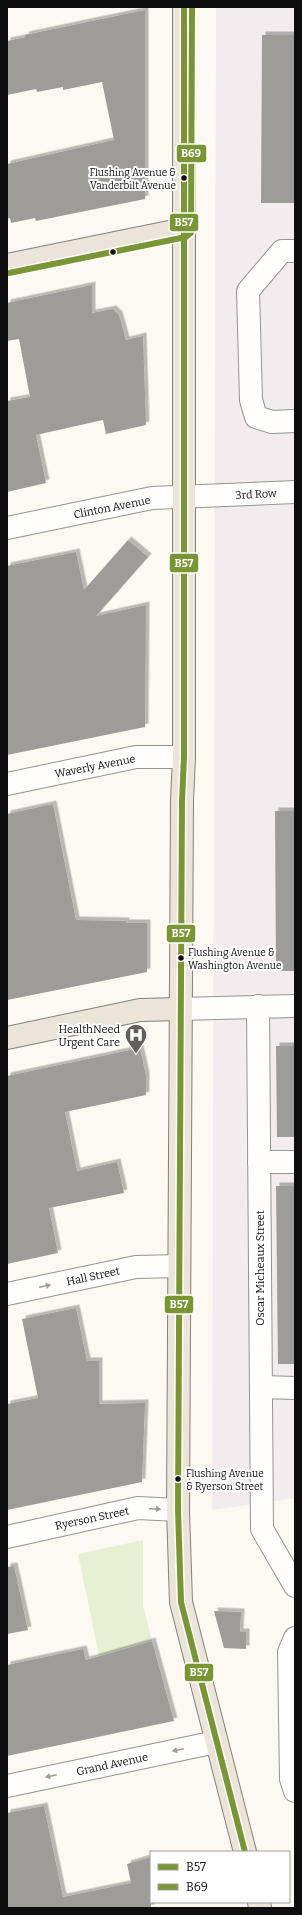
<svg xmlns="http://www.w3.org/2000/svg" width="302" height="1915" viewBox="0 0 302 1915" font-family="Bitter,serif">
<defs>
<filter id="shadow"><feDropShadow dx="3.5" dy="-3.5" stdDeviation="0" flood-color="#0004"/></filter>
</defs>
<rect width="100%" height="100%" fill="#fcf9f2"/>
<!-- industrial -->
<path fill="#f2ecef" d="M216,7H295V1498L212,1510Z"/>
<!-- green -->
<path fill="#e8f0d3" d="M143,1540V1606L152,1641L99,1656L78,1554Z"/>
<!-- building -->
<g fill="#9e9c98" filter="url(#shadow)">
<path d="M145,10V199L36,221L35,218L11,223L10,218L7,219V164L114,140L102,82L63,90V87L37,92L36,89L7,95V41L26,37L25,35Z"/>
<path d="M262,35H295V203H261Z"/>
<path d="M92,285V313L113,309L119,315L126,340L143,336L146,425L106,434L103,420L36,435L46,483L7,492V401L30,397L19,339L7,341V303Z"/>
<path d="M128,540L148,557L96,616L146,605L145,727L7,755V566L76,552L84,590Z"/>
<path d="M53,804L76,920L126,921V923H147V972L7,1000V814Z"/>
<path d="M275,811H295V971H276Z"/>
<path d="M276,1046H295V1137H277Z"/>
<path d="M140,1048L146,1076V1095L65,1112L77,1171L117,1162L124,1193L49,1208L58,1253L7,1264V1076Z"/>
<path d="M276,1186H295V1364H278Z"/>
<path d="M76,1308L87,1361H99V1404L145,1403L142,1482L7,1510V1404L38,1398L22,1319Z"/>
<path d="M14,1566L28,1630L7,1634V1567Z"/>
<path d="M214,1611L241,1612L240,1632H246V1649L224,1648Z"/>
<path d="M152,1641L174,1721L7,1756V1665L83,1649L86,1660Z"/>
<path d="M44,1806L63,1897L131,1883L127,1864L151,1857V1908H7V1813Z"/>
</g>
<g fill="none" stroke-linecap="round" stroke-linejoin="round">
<!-- minor casing -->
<g stroke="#959491" stroke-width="24">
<g id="minor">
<path d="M295,251H282L248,291L251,400L256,417L272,422L295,421"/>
<path d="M7,528L152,498L295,492"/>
<path d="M7,784L136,757H184"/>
<path d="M258,1006L262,1529L295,1586"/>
<path d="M180,1009L295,1006"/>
<path d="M259,1162H295"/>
<path d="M7,1294L136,1267L179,1266"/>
<path d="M261,1387L295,1388"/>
<path d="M7,1537L138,1508L178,1510"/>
<path d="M295,1638L289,1652L291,1779L295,1791"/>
<path d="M7,1786L216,1742"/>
</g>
</g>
<!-- major casing -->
<g stroke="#82817e" stroke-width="24">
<g id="major">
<path d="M184,7V757L182,801L178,1510L181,1602L245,1852"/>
<path d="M7,265L184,229"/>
<path d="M7,1038L140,1010L180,1009"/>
<path d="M259,1902L260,1908"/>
</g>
</g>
<!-- minor -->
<use href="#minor" stroke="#fffefd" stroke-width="22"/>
<!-- major -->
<use href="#major" stroke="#ebe5d9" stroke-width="22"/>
<!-- bus-1 casing -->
<g stroke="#fff" stroke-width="9">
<path id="bus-1" d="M184,7V757L182,801L178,1510L181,1602L245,1852"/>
</g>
<!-- bus-2 casing -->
<g stroke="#fff" stroke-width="9">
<path id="bus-2" d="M9,273L186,237L191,233L192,7"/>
</g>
<!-- bus-1 -->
<use href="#bus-1" stroke="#799534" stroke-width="6"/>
<!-- bus-2 -->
<use href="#bus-2" stroke="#799534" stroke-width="6"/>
</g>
<!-- one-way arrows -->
<defs><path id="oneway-solid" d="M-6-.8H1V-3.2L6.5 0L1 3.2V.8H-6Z"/></defs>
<g fill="#9f9e9d">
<use href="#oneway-solid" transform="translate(45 1286) rotate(-12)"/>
<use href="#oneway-solid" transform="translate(155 1509) rotate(3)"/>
<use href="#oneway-solid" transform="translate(178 1750) rotate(168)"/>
<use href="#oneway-solid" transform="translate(51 1776) rotate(168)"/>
</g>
<!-- icons -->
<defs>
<g id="hospital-pin" transform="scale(1.15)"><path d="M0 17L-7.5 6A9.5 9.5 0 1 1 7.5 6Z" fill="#61605e" stroke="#fff"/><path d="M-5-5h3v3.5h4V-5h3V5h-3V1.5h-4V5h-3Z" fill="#fff"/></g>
</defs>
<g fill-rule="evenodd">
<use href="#hospital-pin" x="136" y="1035"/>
</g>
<!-- markers -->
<g fill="#0e0e0e" stroke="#fff" stroke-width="1.5">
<circle cx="184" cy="178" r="3.5"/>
<circle cx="113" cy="252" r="3.5"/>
<circle cx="181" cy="958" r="3.5"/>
<circle cx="178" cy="1479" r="3.5"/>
</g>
<g text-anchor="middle" stroke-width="4" stroke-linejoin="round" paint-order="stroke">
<!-- bus labels -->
<g font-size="10" fill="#0e0e0e" stroke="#fff" text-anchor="start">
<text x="176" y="176" text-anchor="end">Flushing Avenue &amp;<tspan x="176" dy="13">Vanderbilt Avenue</tspan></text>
<text x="188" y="956">Flushing Avenue &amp;<tspan x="188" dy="13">Washington Avenue</tspan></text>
<text x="186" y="1477">Flushing Avenue<tspan x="186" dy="13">&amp; Ryerson Street</tspan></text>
</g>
<!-- street labels -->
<g font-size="11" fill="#0e0e0e" stroke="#fff">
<text transform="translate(256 494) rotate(-3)" y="4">3rd Row</text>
<text transform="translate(112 507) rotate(-11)" y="4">Clinton Avenue</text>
<text transform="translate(95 766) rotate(-11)" y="4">Waverly Avenue</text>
<text transform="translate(260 1268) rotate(-90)" y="4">Oscar Micheaux Street</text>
<text transform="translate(93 1276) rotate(-12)" y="4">Hall Street</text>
<text transform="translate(92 1518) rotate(-12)" y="4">Ryerson Street</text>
<text transform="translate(112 1764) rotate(-12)" y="4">Grand Avenue</text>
</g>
<!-- poi labels -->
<g font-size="11" fill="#0e0e0e" stroke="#fff" text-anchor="end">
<text x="120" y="1033">HealthNeed<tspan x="120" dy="13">Urgent Care</tspan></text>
</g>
</g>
<g stroke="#fff" stroke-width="1.5">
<rect x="176" y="144" width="31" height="19" rx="4" fill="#799534"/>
<rect x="169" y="213" width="30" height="19" rx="4" fill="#799534"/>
<rect x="169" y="553" width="30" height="20" rx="4" fill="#799534"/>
<rect x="166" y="924" width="30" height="19" rx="4" fill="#799534"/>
<rect x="164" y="1295" width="30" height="19" rx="4" fill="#799534"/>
<rect x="184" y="1663" width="30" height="19" rx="4" fill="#799534"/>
</g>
<g font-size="11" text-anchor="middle" font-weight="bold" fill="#fff">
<text x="191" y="157">B69</text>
<text x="184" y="226">B57</text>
<text x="184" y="567">B57</text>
<text x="181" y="937">B57</text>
<text x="179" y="1308">B57</text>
<text x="199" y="1676">B57</text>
</g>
<!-- border -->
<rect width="302" height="1915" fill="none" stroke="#0e0e0e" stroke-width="16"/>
<!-- legend -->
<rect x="150" y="1851" width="140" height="52" fill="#ffffff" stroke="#9f9f9f"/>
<rect x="158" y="1864" width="20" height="6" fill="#799534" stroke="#9f9f9f"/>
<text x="186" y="1871" font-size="12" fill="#0e0e0e">B57</text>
<rect x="158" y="1884" width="20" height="6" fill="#799534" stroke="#9f9f9f"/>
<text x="186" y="1891" font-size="12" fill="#0e0e0e">B69</text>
</svg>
